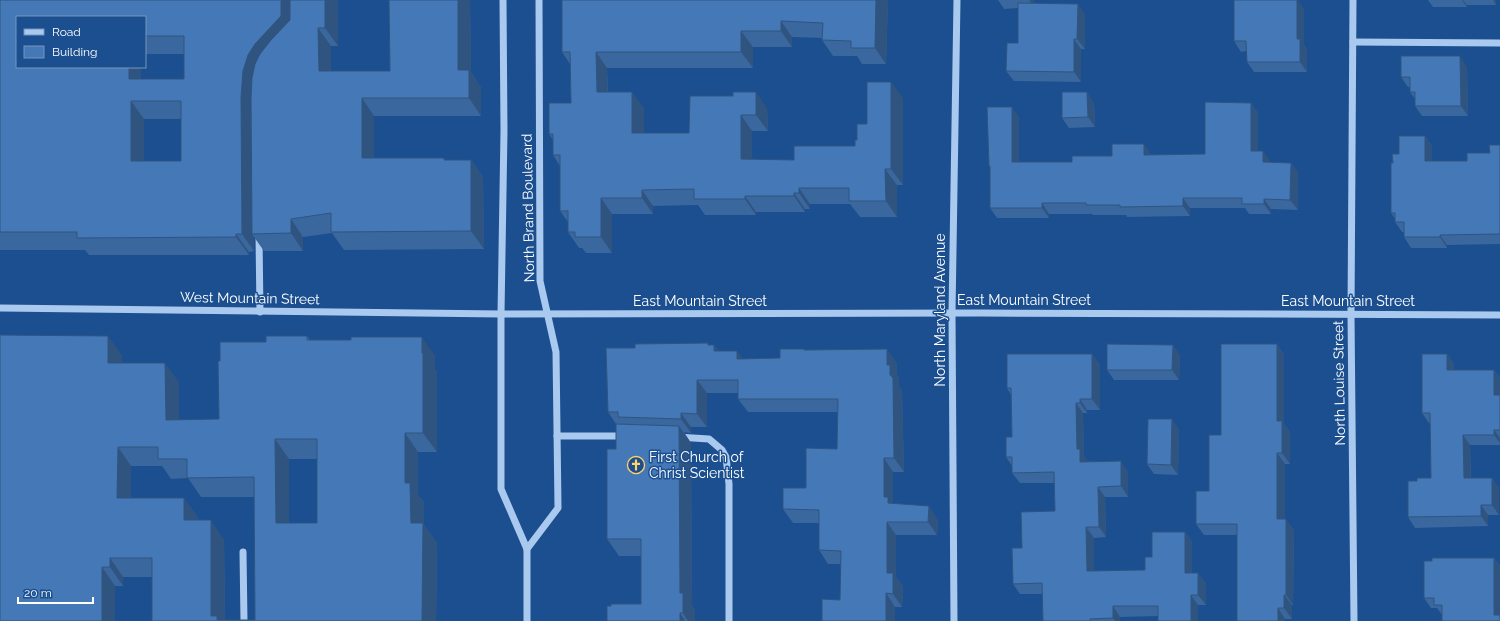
<svg xmlns="http://www.w3.org/2000/svg" width="1500" height="621" viewBox="0 0 1500 621" font-family="Raleway,sans-serif">
<rect width="100%" height="100%" fill="#1b4f8f"/>
<g fill="none" stroke-linecap="round" stroke-linejoin="round">
<!-- minor -->
<g stroke="#a9c9ee" stroke-width="7">
<path d="M503,0L504,131L501,314V489L527,549V621"/>
<path d="M1353,0L1351,314L1354,621"/>
<path d="M1353,42L1500,43"/>
<path d="M259,236L260,312"/>
<path d="M0,308L501,314L981,313L1500,315"/>
<path d="M557,436H625"/>
<path d="M677,437L709,439L722,450L726,457L729,484V621"/>
<path d="M527,549L558,508L556,352L540,281L539,0"/>
<path d="M243,552L244,621"/>
<path d="M954,621L952,313L957,0"/>
</g>
</g>
<!-- wall -->
<g fill="#3a679d" fill-rule="evenodd">
<path d="M0,0H338V46H331V71H390L389,0H470L471,72L481,88V116H374V158H444L445,160H471L483,177L484,249L344,250L332,233L303,237V251H264L254,237V251L249,252V255H89L85,250H0ZM17,17H145V54H184V79H141V67ZM144,119H181V161H144Z"/>
<path d="M562,0H888L886,64H862L857,56H833L822,40V38L792,37V47H753V68H607L608,92L644,108V133H689L690,96L767,108L768,131H752V159L794,160L855,146L857,140L867,124L903,98V185H897V217H860L850,204H810V209H805V212H756V215H705L698,205L653,206V214H612V253H586L582,248H579L568,232V222L560,211V166L553,155V140L549,134L571,103L570,64L562,52Z"/>
<path d="M998,0H1034V3L1085,14V49H1081V82L1014,81L1006,71L1018,43V8L1004,9Z"/>
<path d="M1428,0H1496V5H1467V7H1433Z"/>
<path d="M1304,9V45L1307,49V72H1254L1247,62L1246,51L1241,52L1234,41Z"/>
<path d="M1467,67L1468,116H1422L1415,106V99L1410,92V87H1408L1401,77Z"/>
<path d="M1094,103L1095,127L1069,128L1062,118Z"/>
<path d="M1251,103L1258,113V151L1270,161V163H1291L1298,173V210L1271,209V214H1249L1245,208H1190V216L1127,217L1126,215H1093L1092,214H1049V218H997L990,208V168L989,166L1019,117V162H1072L1112,156L1151,154V155L1205,154Z"/>
<path d="M1425,136L1432,146V161H1467L1490,153L1500,145V244L1447,245V248H1411L1404,237V232H1402L1395,222V219L1391,213L1393,163L1399,154Z"/>
<path d="M307,336L310,340L435,356V370L437,372V452H418V495L424,502V525L437,543L436,621H152V577H123V586H115V621H0L122,355V363L179,382V420L219,419L220,361L266,342ZM289,459H317V523H289ZM131,466H162L171,479L188,478L201,497H254L255,620H225L224,540L198,520V517L131,498Z"/>
<path d="M1277,344L1284,355V424L1290,432V464H1285V519L1294,530L1293,605H1292V619H1285V621H1237V535H1204L1196,524L1209,491L1221,435Z"/>
<path d="M709,345H714L718,351L743,359L780,358L805,350L897,363V375L899,378V387L902,391L904,472H893V504L938,520L937,535H896V577L903,586L902,607H895V621L840,600L841,564H828L819,550V523H793L783,509L806,488L837,449L838,412H748L738,399V393H707V427H691V433L684,432L691,443L692,606L695,610V621H607L641,604V556H619L607,539L616,449V424L608,412Z"/>
<path d="M1092,354L1100,365V410H1087V413H1083L1084,456L1087,460V461L1128,472V497H1105L1106,537L1094,538V571L1145,570L1152,557L1185,532L1192,542V573L1206,583V605H1198V621H1158V616L1120,617V621H1043L1042,594H1020L1013,584L1022,548L1055,511L1054,483H1020L1012,473V466L1006,457L1012,437L1011,395L1007,388Z"/>
<path d="M1447,354L1454,364V370H1494L1500,378V445H1470L1471,478H1492L1499,488V515H1488V526L1415,528L1408,517L1417,481L1431,478L1430,423H1429L1422,413Z"/>
<path d="M1180,355L1179,380H1114L1107,370Z"/>
<path d="M1179,429L1178,475L1154,474L1147,464Z"/>
<path d="M1494,558L1500,566V621L1442,615L1437,608H1431L1424,598L1432,561Z"/>
</g>
<!-- shaded-wall -->
<g fill="#305480">
<path d="M281,0H294L252,234L254,237V251L242,234L241,97L243,71L248,55Z"/>
<path d="M325,0H338V46L325,28Z"/>
<path d="M458,0H470L471,72L481,88V116L469,98L458,70Z"/>
<path d="M876,0H888L886,64L875,48Z"/>
<path d="M1029,0H1034V8Z"/>
<path d="M1297,0H1298L1304,9V45L1307,49V72L1300,62L1297,39Z"/>
<path d="M1462,0H1463L1467,5V7Z"/>
<path d="M1493,0H1496V5Z"/>
<path d="M1078,4L1085,14V49L1077,39Z"/>
<path d="M781,21L792,37V47L781,31Z"/>
<path d="M318,28L331,46V89L319,71Z"/>
<path d="M741,31L753,47V68L741,52Z"/>
<path d="M1074,39L1081,49V82L1074,72Z"/>
<path d="M596,52L607,68L608,108L597,92Z"/>
<path d="M1460,56L1467,67L1468,116L1461,106Z"/>
<path d="M129,67H141V97L129,79Z"/>
<path d="M891,82L903,98V185L891,169Z"/>
<path d="M632,92L644,108V149L632,133Z"/>
<path d="M756,92L767,108L768,131L756,115Z"/>
<path d="M1087,92L1094,103L1095,127L1088,117Z"/>
<path d="M362,98L374,116V176L362,158Z"/>
<path d="M131,101L144,119V178L131,161Z"/>
<path d="M1251,103L1258,113V161L1251,151Z"/>
<path d="M1012,107L1019,117V172L1012,162Z"/>
<path d="M741,115L752,131V175L741,159Z"/>
<path d="M1425,136L1432,146V171L1425,161Z"/>
<path d="M1144,144L1151,154V165L1144,155Z"/>
<path d="M1263,151L1270,161V173L1263,162Z"/>
<path d="M471,160L483,177L484,249L471,231Z"/>
<path d="M1291,163L1298,173V210L1290,200Z"/>
<path d="M885,169L897,185V217L886,201Z"/>
<path d="M799,188L810,204V209L799,193Z"/>
<path d="M642,190L653,206V214L642,198Z"/>
<path d="M794,193L805,209V212L794,196Z"/>
<path d="M745,196L756,212V215L745,199Z"/>
<path d="M601,198L612,214V253L601,237Z"/>
<path d="M1183,198L1190,208V216L1183,206Z"/>
<path d="M1264,199L1271,209V214L1264,204Z"/>
<path d="M1042,203L1049,214V218L1042,208Z"/>
<path d="M291,219L303,237V251L291,233Z"/>
<path d="M236,234L249,252V255L236,237Z"/>
<path d="M1440,235L1447,245V248L1440,237Z"/>
<path d="M108,336L122,355V382L108,363Z"/>
<path d="M422,337L435,356V370L437,372V452L423,433Z"/>
<path d="M1277,344L1284,355V424L1290,432V464L1282,453L1277,421Z"/>
<path d="M714,345L723,359L714,351Z"/>
<path d="M1173,345L1180,355L1179,380L1172,370Z"/>
<path d="M887,349L897,363V375L899,378V387L902,391L904,472L894,458L890,375L887,365Z"/>
<path d="M737,351L747,364L737,359Z"/>
<path d="M1092,354L1100,365V410L1092,399Z"/>
<path d="M1447,354L1454,364V380L1447,370Z"/>
<path d="M165,363L179,382V440L166,420Z"/>
<path d="M1494,370L1500,378V403L1494,395Z"/>
<path d="M697,380L707,393V427L697,414Z"/>
<path d="M1080,399L1087,410V413L1080,403Z"/>
<path d="M1076,403L1083,413L1084,456L1087,460V472L1080,462L1077,449Z"/>
<path d="M681,413L691,427V433L681,419Z"/>
<path d="M1172,419L1179,429L1178,475L1171,465Z"/>
<path d="M679,426L691,443L692,606L695,610V621H688L683,613L680,593Z"/>
<path d="M1494,430L1500,438V443L1494,435Z"/>
<path d="M405,433L418,452V495L424,502V525L437,543L436,621H422L411,523L405,483Z"/>
<path d="M1463,435L1470,445L1471,489L1464,478Z"/>
<path d="M275,439L289,459V542L276,523Z"/>
<path d="M118,447L131,466V518L117,498Z"/>
<path d="M1277,453L1285,464V530L1277,519Z"/>
<path d="M884,458L893,472V505L897,517L884,497Z"/>
<path d="M1121,461L1128,472V497L1121,486Z"/>
<path d="M1492,478L1499,488V515L1492,505Z"/>
<path d="M1098,487L1105,497L1106,537L1099,527Z"/>
<path d="M184,498L198,517V540L184,520Z"/>
<path d="M1481,505L1488,515V526L1481,516Z"/>
<path d="M929,506L938,520L937,535L928,522Z"/>
<path d="M1286,519L1294,530L1293,605L1286,595Z"/>
<path d="M211,520L224,540L225,621H214L211,616Z"/>
<path d="M887,522L896,535V577L903,586L902,607L893,594L887,573Z"/>
<path d="M1086,527L1094,538V581L1087,571Z"/>
<path d="M1185,532L1192,542V583L1185,573Z"/>
<path d="M110,558L123,577V586L110,567Z"/>
<path d="M1494,558L1500,566V621L1494,615Z"/>
<path d="M102,567L115,586V621H102Z"/>
<path d="M1198,573L1206,583V605L1198,595Z"/>
<path d="M886,593L895,607V621H886Z"/>
<path d="M1191,595L1198,605V621H1191Z"/>
<path d="M1284,595L1292,605V619L1284,608Z"/>
<path d="M1113,606L1120,617V621H1115L1113,618Z"/>
<path d="M1278,608L1285,619V621H1278Z"/>
<path d="M680,613L685,621H680Z"/>
</g>
<!-- building -->
<g fill="#4478b7" stroke="#305480" fill-rule="evenodd">
<path d="M0,0H281V16L255,44L248,55L243,71L241,97L242,234H236V237L77,238V232H0ZM17,17H145V36H184V79H129V67H17ZM131,101H181V161H131Z"/>
<path d="M290,0H325V28H318L319,71H390L389,0H458V70H469V98H362V158H444V160H471V231L331,232V213L291,219V233L252,234L251,98L252,78L255,64L260,54L271,40L290,20Z"/>
<path d="M562,0H876L875,48H851V41L822,40L823,23L781,21V31H741V52H596L597,92H632V133H689L690,96H733V92H756V115H741V159L794,160V146H855V140H857V124H867V82H891V169H885L886,201H849V188H799V193H794V196H745V199H694V189L642,190V198H601V237H575V232H568V211H560V155H553V134H549V103H571L570,52H562Z"/>
<path d="M1234,0H1297V39H1300V62H1247L1246,41H1234Z"/>
<path d="M1018,3L1078,4L1077,39H1074V72L1006,71L1007,43H1018Z"/>
<path d="M1401,56H1460L1461,106H1415V92H1410V77H1401Z"/>
<path d="M1062,92H1087L1088,117L1062,118Z"/>
<path d="M1205,102L1251,103V151H1263V162L1291,163L1290,200L1264,199V204H1242V198H1183V206L1120,207V205H1086V203H1042V208H990V166H989L987,107H1012V162H1072V156H1112V144H1144V155L1205,154Z"/>
<path d="M1399,136H1425V161H1467V153H1490L1489,145H1500V234L1440,235V237H1404V222H1395V213H1391V163H1393L1392,154H1399Z"/>
<path d="M0,335L108,336V363H165L166,420L219,419L218,361H220V342H266V336H307V340H351V337H422V353H423V433H405V483H410L411,523H423L422,621H152V558H110V567H102V621H0ZM275,439H317V523H276ZM118,447H158V459H187V478L254,477L255,620H217V616H211V520H184V498H117Z"/>
<path d="M708,343V345H714V351H737V359L780,358V349H804V350L887,349V365H890V375L893,378L894,458H884V497H888V503L929,506L928,522H887V573H893V594L886,593V621H822V599L840,600L841,551L819,550V510L783,509V488H806V448L837,449L838,399H738V380H697V414L681,413V419L618,417V412H608L606,348H635V344Z"/>
<path d="M1107,344L1173,345L1172,370H1107Z"/>
<path d="M1221,344H1277V421H1282V453H1277V519H1286V595H1284V608H1278V621H1237V524H1196V491H1209V435H1221Z"/>
<path d="M1007,354H1092V399H1080V403H1076L1077,449H1080V462L1121,461V486L1098,487L1099,527H1086L1087,571L1145,570V557H1152V532H1185V573H1198V595H1191V621H1158V606H1113V618L1090,619V621H1043L1042,583L1013,584L1012,548H1022L1021,512L1055,511L1054,472L1012,473V457H1006V437H1012L1011,388H1007Z"/>
<path d="M1422,354H1447V370H1494V395H1500V430H1494V435H1463L1464,478H1492V505H1481V516L1408,517V481H1417V478H1431L1430,413H1422Z"/>
<path d="M1148,419H1172L1171,465L1147,464Z"/>
<path d="M616,424L679,426L680,593H683V613H680V621H607V606H611V604H641V539H607V449H616Z"/>
<path d="M1432,558H1494V615H1500V621H1442V605H1434V598H1424V561H1432Z"/>
</g>
<!-- icons -->
<defs>
<g id="church-ring" transform="scale(0.9)"><circle r="9.5" fill="#1b4f8f" stroke="#ffd166" stroke-width="1.5"/><path d="M-1.2-6h2.4v3.5h3.3v2.4h-3.3V6h-2.4V-.1h-3.3v-2.4h3.3Z" fill="#ffd166"/></g>
</defs>
<g fill-rule="evenodd">
<use href="#church-ring" x="636" y="465"/>
</g>
<g text-anchor="middle" stroke-width="3" stroke-linejoin="round" paint-order="stroke">
<!-- street labels -->
<g font-size="14" fill="#fff" stroke="#1b4f8f">
<text transform="translate(528 208) rotate(-91)" y="5">North Brand Boulevard</text>
<text transform="translate(250 298) rotate(1)" y="5">West Mountain Street</text>
<text x="1024" y="305">East Mountain Street</text>
<text x="700" y="306">East Mountain Street</text>
<text x="1348" y="306">East Mountain Street</text>
<text transform="translate(940 310) rotate(-90)" y="5">North Maryland Avenue</text>
<text transform="translate(1339 383) rotate(-91)" y="5">North Louise Street</text>
</g>
<!-- poi labels -->
<g font-size="14" fill="#fff" stroke="#1b4f8f" text-anchor="start">
<text x="649" y="462">First Church of<tspan x="649" dy="16">Christ Scientist</tspan></text>
</g>
</g>
<!-- legend -->
<rect x="16" y="16" width="130" height="52" fill="#1b4f8f" stroke="#7695bc"/>
<rect x="24" y="29" width="20" height="6" fill="#a9c9ee" stroke="#7695bc"/>
<text x="52" y="36" font-size="12" fill="#ffffff">Road</text>
<rect x="24" y="46" width="20" height="12" fill="#4478b7" stroke="#7695bc"/>
<text x="52" y="56" font-size="12" fill="#ffffff">Building</text>
<!-- scale -->
<path d="M18 597v6h75v-6" fill="none" stroke="#ffffff" stroke-width="2"/>
<text x="24" y="597" font-size="12" fill="#ffffff" stroke="#1b4f8f" stroke-width="3" paint-order="stroke">20 m</text>
</svg>
